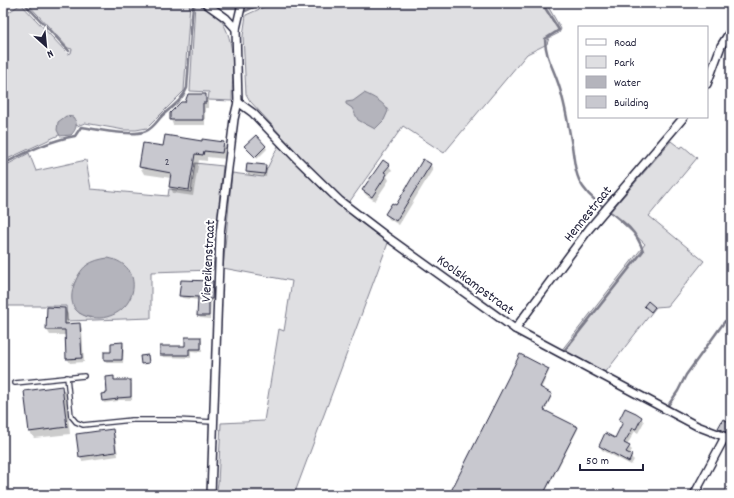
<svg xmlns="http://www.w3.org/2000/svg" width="734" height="498" viewBox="0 0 734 498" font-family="Dekko,sans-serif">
<rect width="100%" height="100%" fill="#fff"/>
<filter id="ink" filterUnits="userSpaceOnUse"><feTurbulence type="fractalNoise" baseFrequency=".025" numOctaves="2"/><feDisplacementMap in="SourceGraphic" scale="8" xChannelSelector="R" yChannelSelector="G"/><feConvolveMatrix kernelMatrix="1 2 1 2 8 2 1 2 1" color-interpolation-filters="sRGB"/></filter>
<g filter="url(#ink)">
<!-- green -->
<g fill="#dfdfe2" stroke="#80808e" fill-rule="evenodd">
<path d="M27,3H190L184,91L147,128L136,130H124L85,123L77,126L73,121L59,135L3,161V16L21,4L68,54L71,53L72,49L68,48Z"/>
<path d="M195,3H197C204,8 214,13 220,19C237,41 232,75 232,101L208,100L209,92L190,91Z"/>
<path d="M273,3H546L561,29L559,33L549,38L547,44L527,54L444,153L403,126L348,204L302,158L250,101L246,94L243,36L246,15Z"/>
<path d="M671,141L680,148L683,146L697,158L649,216L704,261L668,306L656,307L605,373L561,351L645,244L610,212Z"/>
<path d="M278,146L323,191L356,219L388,243L294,495H216L218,483L221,423L264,421L279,329L284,331L292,281L223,268L232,173L263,177Z"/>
<path d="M29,153L36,171L86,160L91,189L168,196L169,189L191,192L195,163L223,166L216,233L213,270L151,272V318L67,321L66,306H3V167ZM86,266L90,318L79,313L73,285Z"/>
</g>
<!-- water -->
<g fill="#b4b4bc" stroke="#7a7a88">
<path d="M364,93C372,96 385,103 388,111L384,120L375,129L358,120L352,108L346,104V102L353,101Z"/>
<path d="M66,116L73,117C78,123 77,129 71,135L60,136L57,130L58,122Z"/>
<path d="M108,258C147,265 138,315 100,318C91,318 84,317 77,311C65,300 76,273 87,265C93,261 100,259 108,258Z"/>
</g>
<!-- shadow -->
<g fill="#0003">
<path d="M205,95L208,100V108H205V125H173L171,120L186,103Z"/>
<path d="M203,142L223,143L227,150L226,159L207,157V161L199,160L193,196L173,193L170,186L171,178L144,174L140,167L144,144L164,147Z"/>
<path d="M265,146L267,149L257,159L246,147Z"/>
<path d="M430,164L433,169L399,225L389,219L386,214L396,206Z"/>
<path d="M265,166L267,169L266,177L248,175L247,172Z"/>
<path d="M389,166L392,170L387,176L389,180L375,201L366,195L363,190Z"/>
<path d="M212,282L214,285L213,301H211L210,319L200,318L198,315L199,300L182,298L180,295Z"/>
<path d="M48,308L65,309L68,314V325L80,324L82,329L84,362L70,363L67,358L66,335H50L47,330Z"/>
<path d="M200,338L202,341V352L191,351V358L163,357L161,354L186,347Z"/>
<path d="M123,343L124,346L123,363H107L105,360Z"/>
<path d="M521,356L549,371L541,389L552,396L544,411L578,429L544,495H450Z"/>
<path d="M113,377L115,381H130L132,384V400H118V401L104,403L103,400L108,394Z"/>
<path d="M62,387L66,394L70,434L34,438L30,432Z"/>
<path d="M641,418L644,422L638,433L635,431L627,445L632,450L629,455L634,460L631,465L602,450L600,446L615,439L622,425L620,420Z"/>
<path d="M724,420L731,425V430L728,434L720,431L719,428Z"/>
<path d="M112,430L115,435L118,456L82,461L80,456Z"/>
</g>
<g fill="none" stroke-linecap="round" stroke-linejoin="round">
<!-- stream -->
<g stroke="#7a7a88" stroke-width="2.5">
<path d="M24,3L69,51"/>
<path d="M542,3L559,30L545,39C545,54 552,66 557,80C565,101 568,124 572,146C574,159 575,176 583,187C600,212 633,218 643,251L564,351L594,367"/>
<path d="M243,12L263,3"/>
<path d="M3,164C27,152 48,141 75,136L81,127C96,129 133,137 146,131C154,128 158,119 164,114C173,106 183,99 187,88L193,4"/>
<path d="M667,407L678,391L686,375L725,321L731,324"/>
</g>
</g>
<!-- building -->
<g fill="#c8c8cf" stroke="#22223b">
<path d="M188,94H206V103H203V120H170V113L181,102H185Z"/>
<path d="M165,135L202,141V139L224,142L222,153L204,151L203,155L195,154L189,190L169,187L171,173L139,167L143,143L163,146Z"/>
<path d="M256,135L266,146L255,157L244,146Z"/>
<path d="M423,159L431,164L396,221L385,214L392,203L396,205Z"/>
<path d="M383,160L390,165L384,172L387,174L372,197L362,190Z"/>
<path d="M247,163L266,165L265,174L246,172Z"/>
<path d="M181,280L213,281L212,299H209V316H197L198,297L179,296Z"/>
<path d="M648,301L655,307L651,312L644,306Z"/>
<path d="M47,307L65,308V324L80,323L82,358L66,359L65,330H46Z"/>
<path d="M185,337H201V349H189V355H160V346H185Z"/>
<path d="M123,342L122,360H104V352H111V343Z"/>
<path d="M520,354L549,369L540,387L552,394L544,410L578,427L543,495H449Z"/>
<path d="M148,355L149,363L141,364L140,356Z"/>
<path d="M114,376V380H131V397L117,398L118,399L102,401L101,394L107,393L106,377Z"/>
<path d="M62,386L67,427L29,432L24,391Z"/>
<path d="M625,408L636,413L642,417L636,429L633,428L624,443L630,446L626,452L632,455L629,462L599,446L605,433L615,438L623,422L619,420Z"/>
<path d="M723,419L731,423L727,432L718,428Z"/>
<path d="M113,429L116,452L79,457L76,434Z"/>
</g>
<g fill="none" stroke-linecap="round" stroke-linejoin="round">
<!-- lane casing -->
<g stroke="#22223b" stroke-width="6">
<g id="lane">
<path d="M67,377L71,416L76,422L83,425L132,420H176L213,422"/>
<path d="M15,383L84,376"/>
</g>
</g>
<!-- street casing -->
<g stroke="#22223b" stroke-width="10">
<g id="street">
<path d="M205,3L226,18L236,29"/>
<path d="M707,84L721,46L731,30"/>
<path d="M238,102L253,113L297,159L340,201L386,236L515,329L697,426L731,439"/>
<path d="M515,329L589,229L684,117"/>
<path d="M211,495L220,234L234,119L238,102L236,29L242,3"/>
<path d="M694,495L725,437"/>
</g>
</g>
<!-- lane -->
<use href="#lane" stroke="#fff" stroke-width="3.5"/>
<!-- street -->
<use href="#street" stroke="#fff" stroke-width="7"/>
</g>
</g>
<g text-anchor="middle" stroke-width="4" stroke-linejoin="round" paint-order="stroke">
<!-- number labels -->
<g font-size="12" fill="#4c4c60">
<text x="167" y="165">2</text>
</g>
<!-- street labels -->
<g font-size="14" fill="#22223b" stroke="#fff">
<text transform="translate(587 213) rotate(-51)" y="5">Hennestraat</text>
<text transform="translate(207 261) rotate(-87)" y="5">Viereikenstraat</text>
<text transform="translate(476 284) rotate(36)" y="5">Koolskampstraat</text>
</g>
</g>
<!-- margin -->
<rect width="734" height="498" fill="none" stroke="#fff" stroke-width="16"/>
<rect x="8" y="8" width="718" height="482" fill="none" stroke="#22223b" stroke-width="1.5" filter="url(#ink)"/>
<!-- legend -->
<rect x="578" y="26" width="130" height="92" fill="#ffffff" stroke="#a7a7b1"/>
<rect x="586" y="39" width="20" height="6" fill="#ffffff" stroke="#a7a7b1"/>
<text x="614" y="46" font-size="12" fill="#22223b">Road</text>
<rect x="586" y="56" width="20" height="12" fill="#dfdfe2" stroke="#a7a7b1"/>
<text x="614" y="66" font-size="12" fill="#22223b">Park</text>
<rect x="586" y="76" width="20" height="12" fill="#b4b4bc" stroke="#a7a7b1"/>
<text x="614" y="86" font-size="12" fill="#22223b">Water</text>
<rect x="586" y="96" width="20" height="12" fill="#c8c8cf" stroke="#a7a7b1"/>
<text x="614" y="106" font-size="12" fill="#22223b">Building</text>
<!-- north arrow -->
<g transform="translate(46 46) rotate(153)" stroke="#ffffff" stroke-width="3" paint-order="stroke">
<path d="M0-3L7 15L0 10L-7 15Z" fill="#22223b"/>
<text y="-6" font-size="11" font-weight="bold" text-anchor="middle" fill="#22223b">N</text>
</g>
<!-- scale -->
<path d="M580 464v6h63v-6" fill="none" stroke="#22223b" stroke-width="2"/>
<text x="586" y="464" font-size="12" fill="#22223b" stroke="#ffffff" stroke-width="3" paint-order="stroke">50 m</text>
</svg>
